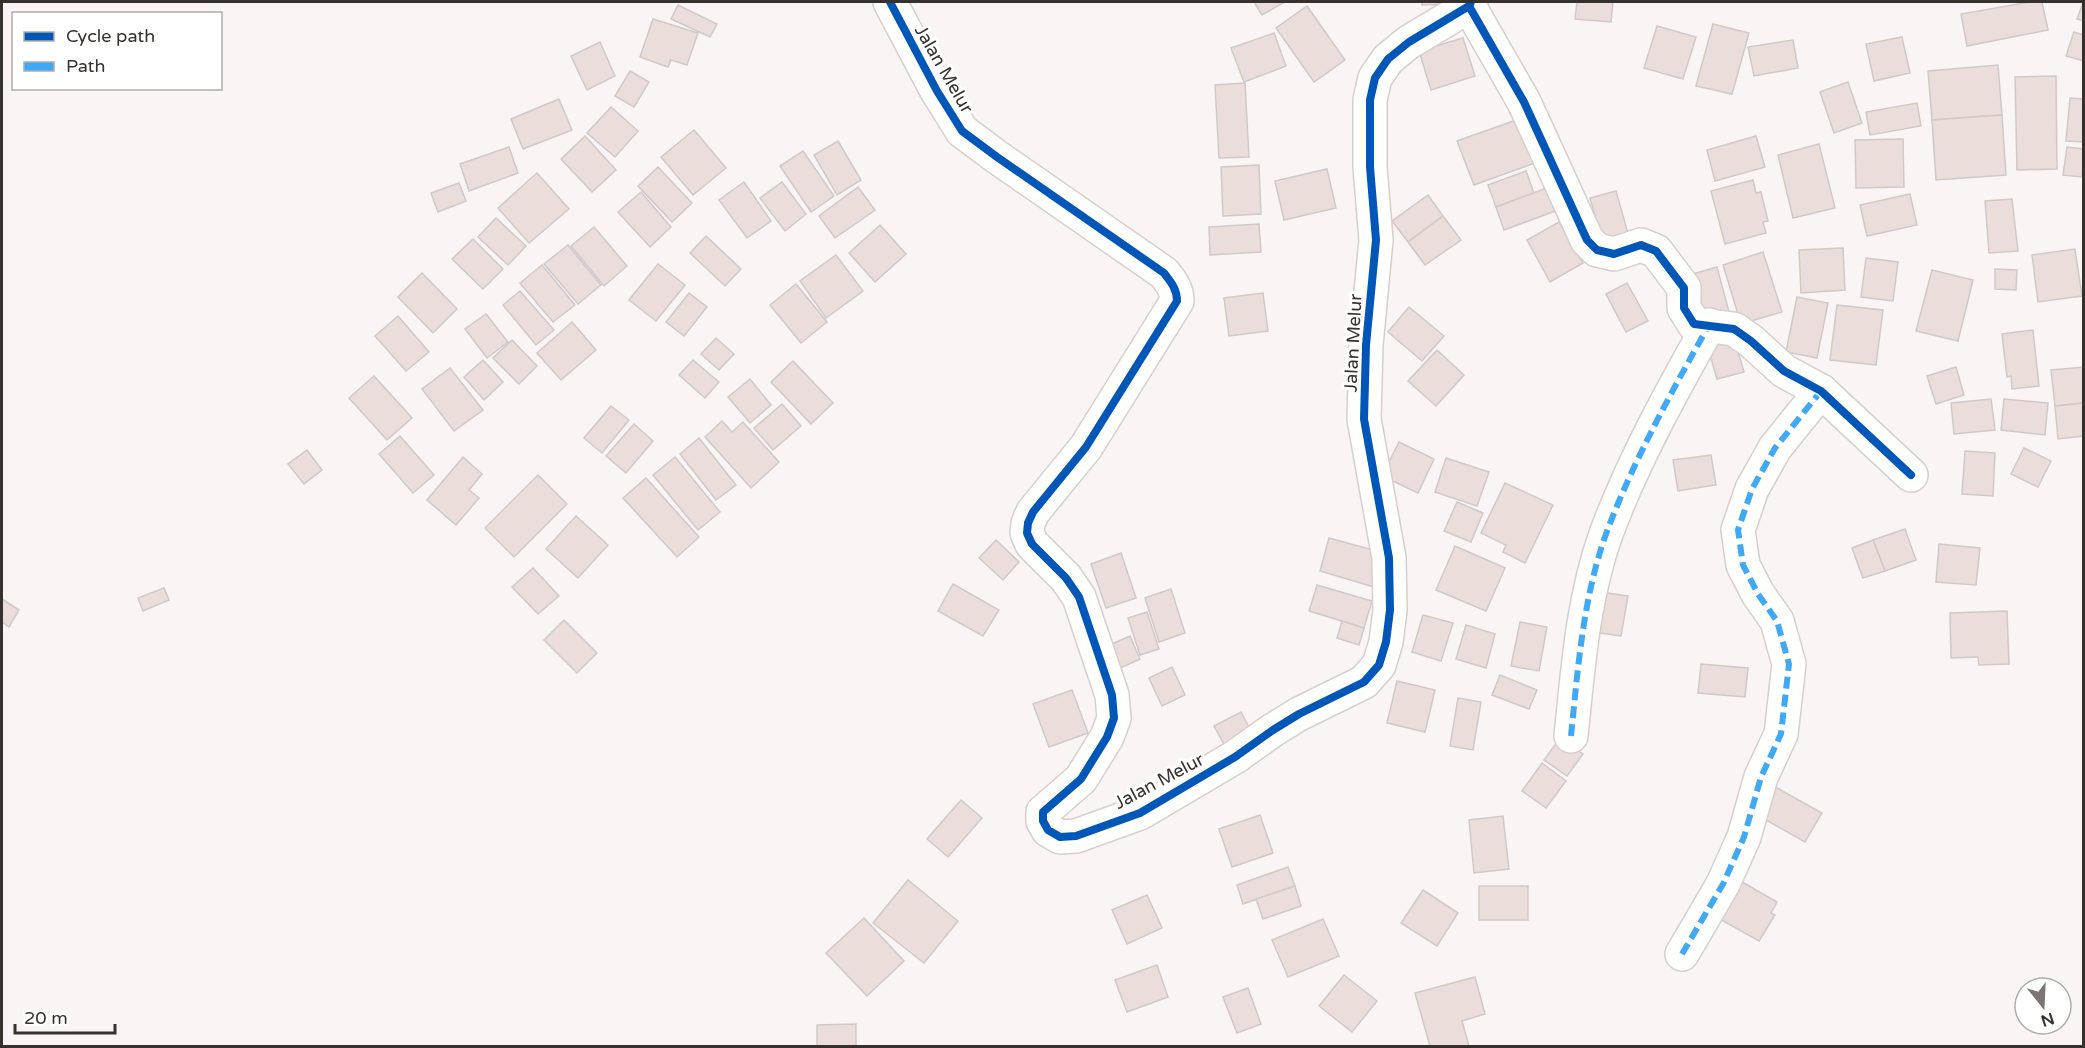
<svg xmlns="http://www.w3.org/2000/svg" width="2085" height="1048" viewBox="0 0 2085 1048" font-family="'Varela Round',sans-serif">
<rect width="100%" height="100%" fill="#faf5f4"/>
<!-- building -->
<g fill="#ebddd9" stroke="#cfcac9" stroke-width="1.5">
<path d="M1254,2H1285L1262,15Z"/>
<path d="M1422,2H1457V4L1422,5Z"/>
<path d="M1577,2H1613L1611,22L1575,19Z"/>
<path d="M2029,2H2042L2048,30L1967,46L1961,14Z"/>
<path d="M2083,2H2084V21L2077,19Z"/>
<path d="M678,5L717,24L710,37L671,19Z"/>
<path d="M1307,6L1345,60L1314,82L1276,28Z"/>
<path d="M653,19L698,33L687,65L671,60L668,67L640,57Z"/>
<path d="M1713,24L1749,33L1732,94L1696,86Z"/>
<path d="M1657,26L1696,37L1683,79L1644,68Z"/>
<path d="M2074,32L2084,35V61L2066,56Z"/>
<path d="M1274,33L1286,66L1244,82L1231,48Z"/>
<path d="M1902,37L1910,73L1874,81L1866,44Z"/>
<path d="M1463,38L1475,76L1431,90L1419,51Z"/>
<path d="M1793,40L1798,68L1754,76L1748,47Z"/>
<path d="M600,42L615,76L587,90L571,56Z"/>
<path d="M1998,65L2002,115L1932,120L1928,71Z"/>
<path d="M630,71L649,82L634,107L615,96Z"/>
<path d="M2056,76L2057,169L2017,170L2015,77Z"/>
<path d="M1848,82L1862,123L1834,133L1820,92Z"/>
<path d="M1245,83L1249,157L1219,158L1215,85Z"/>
<path d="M2070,98L2084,99V142L2066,141Z"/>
<path d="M559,99L572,130L523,149L511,119Z"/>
<path d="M1917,103L1921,126L1870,135L1866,112Z"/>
<path d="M611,107L638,131L615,157L587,133Z"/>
<path d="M2002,115L2006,175L1936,180L1932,120Z"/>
<path d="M1519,119L1535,163L1474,185L1457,141Z"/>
<path d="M694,130L726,168L693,195L661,157Z"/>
<path d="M585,136L616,170L592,192L561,159Z"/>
<path d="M1756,136L1765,167L1715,181L1707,150Z"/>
<path d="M1903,139L1904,187L1856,188L1855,140Z"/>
<path d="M838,141L861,180L837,195L814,155Z"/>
<path d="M1819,144L1835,208L1793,218L1778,155Z"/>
<path d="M509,147L518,173L469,191L460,164Z"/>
<path d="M2067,147L2084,149L2082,177L2063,175Z"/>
<path d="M803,151L834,196L811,212L780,166Z"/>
<path d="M1259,165L1261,214L1223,216L1221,167Z"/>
<path d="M658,167L692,203L672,222L638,186Z"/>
<path d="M1327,169L1336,208L1284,220L1275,181Z"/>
<path d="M1526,171L1534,193L1496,207L1488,185Z"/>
<path d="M537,173L569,209L529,243L498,208Z"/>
<path d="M1753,180L1756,193L1761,192L1768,221L1763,222L1766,233L1725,244L1711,191Z"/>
<path d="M744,182L771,221L747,238L719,200Z"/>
<path d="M782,182L806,214L785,231L760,198Z"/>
<path d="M459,183L466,201L438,212L431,193Z"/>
<path d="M858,187L875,210L835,238L819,216Z"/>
<path d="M1549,187L1558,210L1504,230L1496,207Z"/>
<path d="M1616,191L1629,237L1603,245L1590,198Z"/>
<path d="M641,192L671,227L650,247L618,212Z"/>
<path d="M1910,194L1917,225L1867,236L1860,205Z"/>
<path d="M1428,195L1443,216L1408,242L1392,221Z"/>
<path d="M2012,199L2018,251L1989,253L1985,201Z"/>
<path d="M1443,216L1461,240L1425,265L1408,242Z"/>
<path d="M496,218L526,246L508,265L478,237Z"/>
<path d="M1559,222L1583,263L1550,282L1527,240Z"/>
<path d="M1259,224L1261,252L1210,255L1209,227Z"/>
<path d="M880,225L906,254L875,282L849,253Z"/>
<path d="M594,227L627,266L604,286L571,246Z"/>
<path d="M706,236L741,269L725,286L690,253Z"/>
<path d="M473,239L503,269L483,289L452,259Z"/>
<path d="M568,245L601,285L578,304L544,264Z"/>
<path d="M1843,248L1845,290L1801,293L1799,250Z"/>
<path d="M2075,249L2082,296L2038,302L2032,255Z"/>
<path d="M1763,252L1782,312L1741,324L1723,265Z"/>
<path d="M836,255L863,291L826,318L800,281Z"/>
<path d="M1866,258L1898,262L1893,301L1861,297Z"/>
<path d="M658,264L685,285L656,321L629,300Z"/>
<path d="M542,265L575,305L553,322L520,283Z"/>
<path d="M1717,267L1729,312L1697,318L1686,276Z"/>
<path d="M1995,269L2017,270L2016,290L1995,289Z"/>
<path d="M1932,270L1973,280L1958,341L1916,331Z"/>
<path d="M422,273L457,309L433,333L398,297Z"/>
<path d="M1627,283L1648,321L1626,332L1606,294Z"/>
<path d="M796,284L827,322L801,343L770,305Z"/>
<path d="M520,291L554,330L536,345L503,305Z"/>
<path d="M689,293L707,307L684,336L666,322Z"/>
<path d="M1263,293L1268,331L1229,336L1224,298Z"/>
<path d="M1797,297L1828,303L1817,358L1786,352Z"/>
<path d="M1837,305L1883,310L1876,365L1830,360Z"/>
<path d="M1409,307L1444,336L1422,361L1388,332Z"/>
<path d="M486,314L508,342L487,358L465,329Z"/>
<path d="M398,316L429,352L406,371L375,336Z"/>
<path d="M572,322L596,350L561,380L537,353Z"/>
<path d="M2033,330L2039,386L2012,389L2011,376L2007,377L2002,334Z"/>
<path d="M1732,331L1744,372L1717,379L1705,338Z"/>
<path d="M716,338L734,354L719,370L701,354Z"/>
<path d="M512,340L537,366L519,384L493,358Z"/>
<path d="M1437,350L1464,375L1436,406L1408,381Z"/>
<path d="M483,360L503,382L484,400L464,377Z"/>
<path d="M693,360L719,382L705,398L679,375Z"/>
<path d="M793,361L833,403L811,424L771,382Z"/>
<path d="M1956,367L1964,395L1936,404L1927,376Z"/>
<path d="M2084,367V403L2055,406L2051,370Z"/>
<path d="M450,368L483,410L454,431L422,389Z"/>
<path d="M374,376L412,418L387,440L349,398Z"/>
<path d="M750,379L771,405L750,423L728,397Z"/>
<path d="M1991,399L1995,430L1954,434L1951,403Z"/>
<path d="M2004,399L2048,403L2045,435L2001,430Z"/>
<path d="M2084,403V436L2058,439L2055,406Z"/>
<path d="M782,404L801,426L773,450L754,428Z"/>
<path d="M611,406L629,420L602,453L584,438Z"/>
<path d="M722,421L732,432L743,422L779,462L751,488L705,437Z"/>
<path d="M634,424L653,441L626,473L606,456Z"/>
<path d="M400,436L434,475L413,493L379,454Z"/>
<path d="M699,438L736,485L716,500L680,454Z"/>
<path d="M1399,442L1434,459L1418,493L1382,476Z"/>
<path d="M2024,448L2051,461L2038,487L2011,474Z"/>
<path d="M307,450L322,470L304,484L288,464Z"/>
<path d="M1965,451L1995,453L1993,496L1962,494Z"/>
<path d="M1711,455L1716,485L1678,491L1673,460Z"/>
<path d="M463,457L482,474L469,490L479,498L456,525L427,500Z"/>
<path d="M675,457L720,512L698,530L653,475Z"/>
<path d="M1446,458L1489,472L1477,506L1435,492Z"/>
<path d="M538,475L567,504L514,557L485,528Z"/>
<path d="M646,478L699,537L677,557L623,498Z"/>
<path d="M1505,483L1553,505L1525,563L1503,552L1506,545L1481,533Z"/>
<path d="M1457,502L1483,513L1471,542L1444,531Z"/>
<path d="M576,516L608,545L578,578L546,549Z"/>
<path d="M1905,529L1916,560L1885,571L1873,540Z"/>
<path d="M1329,538L1384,553L1374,587L1320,571Z"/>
<path d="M996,540L1019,562L1003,580L979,558Z"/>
<path d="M1873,540L1885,571L1863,578L1852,548Z"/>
<path d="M1939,544L1980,548L1976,585L1936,582Z"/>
<path d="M1455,546L1505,568L1486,611L1436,590Z"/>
<path d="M1121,553L1136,598L1106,608L1091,564Z"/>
<path d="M533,568L559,596L538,614L512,587Z"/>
<path d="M953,584L999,610L983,636L938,611Z"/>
<path d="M1317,585L1372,601L1364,628L1309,611Z"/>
<path d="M164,588L169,600L143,611L138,598Z"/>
<path d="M1171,589L1185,633L1159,642L1145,598Z"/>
<path d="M1600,592L1628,596L1621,636L1593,632Z"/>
<path d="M2,599L19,610L9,627L2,622Z"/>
<path d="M2007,611L2009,664L1979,665L1978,657L1951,658L1950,613Z"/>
<path d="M1147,612L1159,649L1140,655L1128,618Z"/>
<path d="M1423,615L1453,623L1441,661L1412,652Z"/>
<path d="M564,620L597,653L577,673L544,640Z"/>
<path d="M1342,621L1364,628L1359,645L1337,638Z"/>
<path d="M1520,622L1547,627L1539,671L1511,666Z"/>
<path d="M1466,625L1495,634L1486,668L1456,659Z"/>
<path d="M1130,636L1140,659L1118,669L1107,646Z"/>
<path d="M1701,664L1748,668L1745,697L1698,693Z"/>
<path d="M1172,667L1185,695L1162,706L1149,678Z"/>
<path d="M1500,675L1537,690L1529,709L1492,695Z"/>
<path d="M1397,681L1435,690L1425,732L1387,723Z"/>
<path d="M1072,690L1088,733L1049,747L1033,704Z"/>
<path d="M1458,698L1481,702L1473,750L1450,746Z"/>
<path d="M1241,712L1252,733L1226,748L1214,726Z"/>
<path d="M1560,738L1583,754L1567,776L1544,760Z"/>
<path d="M1542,763L1566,781L1546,808L1522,791Z"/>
<path d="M1775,787L1822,813L1805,842L1759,816Z"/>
<path d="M961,800L982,818L948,857L927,839Z"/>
<path d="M1260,815L1273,853L1232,867L1219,829Z"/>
<path d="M1503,816L1509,869L1474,873L1469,820Z"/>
<path d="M1288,867L1295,886L1243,904L1237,885Z"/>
<path d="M1737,879L1777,902L1771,913L1775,915L1759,941L1716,917Z"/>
<path d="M908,880L958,921L924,963L873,923Z"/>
<path d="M1295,886L1301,906L1263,919L1256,899Z"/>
<rect x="1479" y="886" width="49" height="34"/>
<path d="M1423,890L1458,913L1437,946L1401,923Z"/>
<path d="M1147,895L1162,928L1127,944L1112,910Z"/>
<path d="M864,918L904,961L867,996L826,953Z"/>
<path d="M1323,919L1339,956L1288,977L1272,940Z"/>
<path d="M1157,965L1168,997L1127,1012L1115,980Z"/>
<path d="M1344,975L1377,1001L1352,1032L1319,1006Z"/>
<path d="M1475,977L1485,1014L1462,1021L1469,1046H1430L1415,993Z"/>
<path d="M1248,988L1261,1024L1237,1033L1223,997Z"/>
<path d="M856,1024V1046H817V1025Z"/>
</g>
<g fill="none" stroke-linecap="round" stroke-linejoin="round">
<!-- street casing -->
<g stroke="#d5d0ce" stroke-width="36">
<g id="street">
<path d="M890,2L937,91L962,131L997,157L1164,273C1171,282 1177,289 1177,301L1086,447L1033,512L1028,523L1027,533L1032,544L1066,578L1079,597L1112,695L1114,718L1107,737L1081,779L1043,812V821L1048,830L1060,837L1076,836L1140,813L1235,757L1273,730L1299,714L1364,682L1379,665L1386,642L1390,610L1389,558L1364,419L1366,345L1376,240L1370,167V100L1375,78L1388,59L1409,42L1469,6L1471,2"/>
<path d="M1469,6L1524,102L1587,240L1597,250L1614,254L1641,245L1656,251L1684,288V308L1694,324L1734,329L1751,341L1784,371L1821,391L1911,475"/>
<path d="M1571,736C1578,668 1583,598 1606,534C1633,461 1671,393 1709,325"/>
<path d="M1682,954L1723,884L1744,837L1761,777L1781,734L1789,664L1777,621L1758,594L1743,565L1738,530L1752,489L1775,448L1821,391"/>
</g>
</g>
<!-- street -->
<use href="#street" stroke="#fefefd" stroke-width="33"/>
<!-- quiet -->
<g stroke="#3fa9f5" stroke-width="6" stroke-dasharray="12 6" stroke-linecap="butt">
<path d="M1571,736C1578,668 1583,598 1606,534C1633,461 1671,393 1709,325"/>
<path d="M1682,954L1723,884L1744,837L1761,777L1781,734L1789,664L1777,621L1758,594L1743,565L1738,530L1752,489L1775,448L1821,391"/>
</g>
<!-- cycleway casing -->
<g stroke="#fff" stroke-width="11">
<g id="cycleway">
<path d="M890,2L937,91L962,131L997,157L1164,273C1171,282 1177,289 1177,301L1086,447L1033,512L1028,523L1027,533L1032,544L1066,578L1079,597L1112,695L1114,718L1107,737L1081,779L1043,812V821L1048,830L1060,837L1076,836L1140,813L1235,757L1273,730L1299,714L1364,682L1379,665L1386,642L1390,610L1389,558L1364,419L1366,345L1376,240L1370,167V100L1375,78L1388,59L1409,42L1469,6L1471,2"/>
<path d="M1469,6L1524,102L1587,240L1597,250L1614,254L1641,245L1656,251L1684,288V308L1694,324L1734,329L1751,341L1784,371L1821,391L1911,475"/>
</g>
</g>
<!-- cycleway -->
<use href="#cycleway" stroke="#0057b8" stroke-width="8"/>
</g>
<g text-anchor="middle" stroke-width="6" stroke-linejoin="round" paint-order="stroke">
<!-- street labels -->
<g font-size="18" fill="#37312e" stroke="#fff">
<text transform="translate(944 69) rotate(60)" y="6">Jalan Melur</text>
<text transform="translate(1353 343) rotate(-87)" y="6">Jalan Melur</text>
<text transform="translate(1159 781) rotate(-28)" y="6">Jalan Melur</text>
</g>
</g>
<!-- border -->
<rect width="2085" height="1048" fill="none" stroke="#37312e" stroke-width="6"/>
<!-- legend -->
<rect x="12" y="12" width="210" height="78" fill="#ffffff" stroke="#afadab" stroke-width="1.5"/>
<rect x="24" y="32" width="30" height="9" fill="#0057b8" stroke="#afadab" stroke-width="1.5"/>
<text x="66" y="42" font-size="18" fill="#37312e">Cycle path</text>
<rect x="24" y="62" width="30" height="9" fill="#3fa9f5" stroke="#afadab" stroke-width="1.5"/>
<text x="66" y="72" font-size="18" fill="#37312e">Path</text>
<!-- north arrow -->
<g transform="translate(2043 1006) rotate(162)"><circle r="28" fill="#ffffff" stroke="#afadab" stroke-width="1.5"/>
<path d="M0-4.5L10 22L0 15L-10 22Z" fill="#7b7673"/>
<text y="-9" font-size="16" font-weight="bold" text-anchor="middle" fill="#37312e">N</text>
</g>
<!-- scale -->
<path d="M15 1024v9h100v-9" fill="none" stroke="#37312e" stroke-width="3"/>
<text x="24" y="1024" font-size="18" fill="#37312e" stroke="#ffffff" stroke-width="4.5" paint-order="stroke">20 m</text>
</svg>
